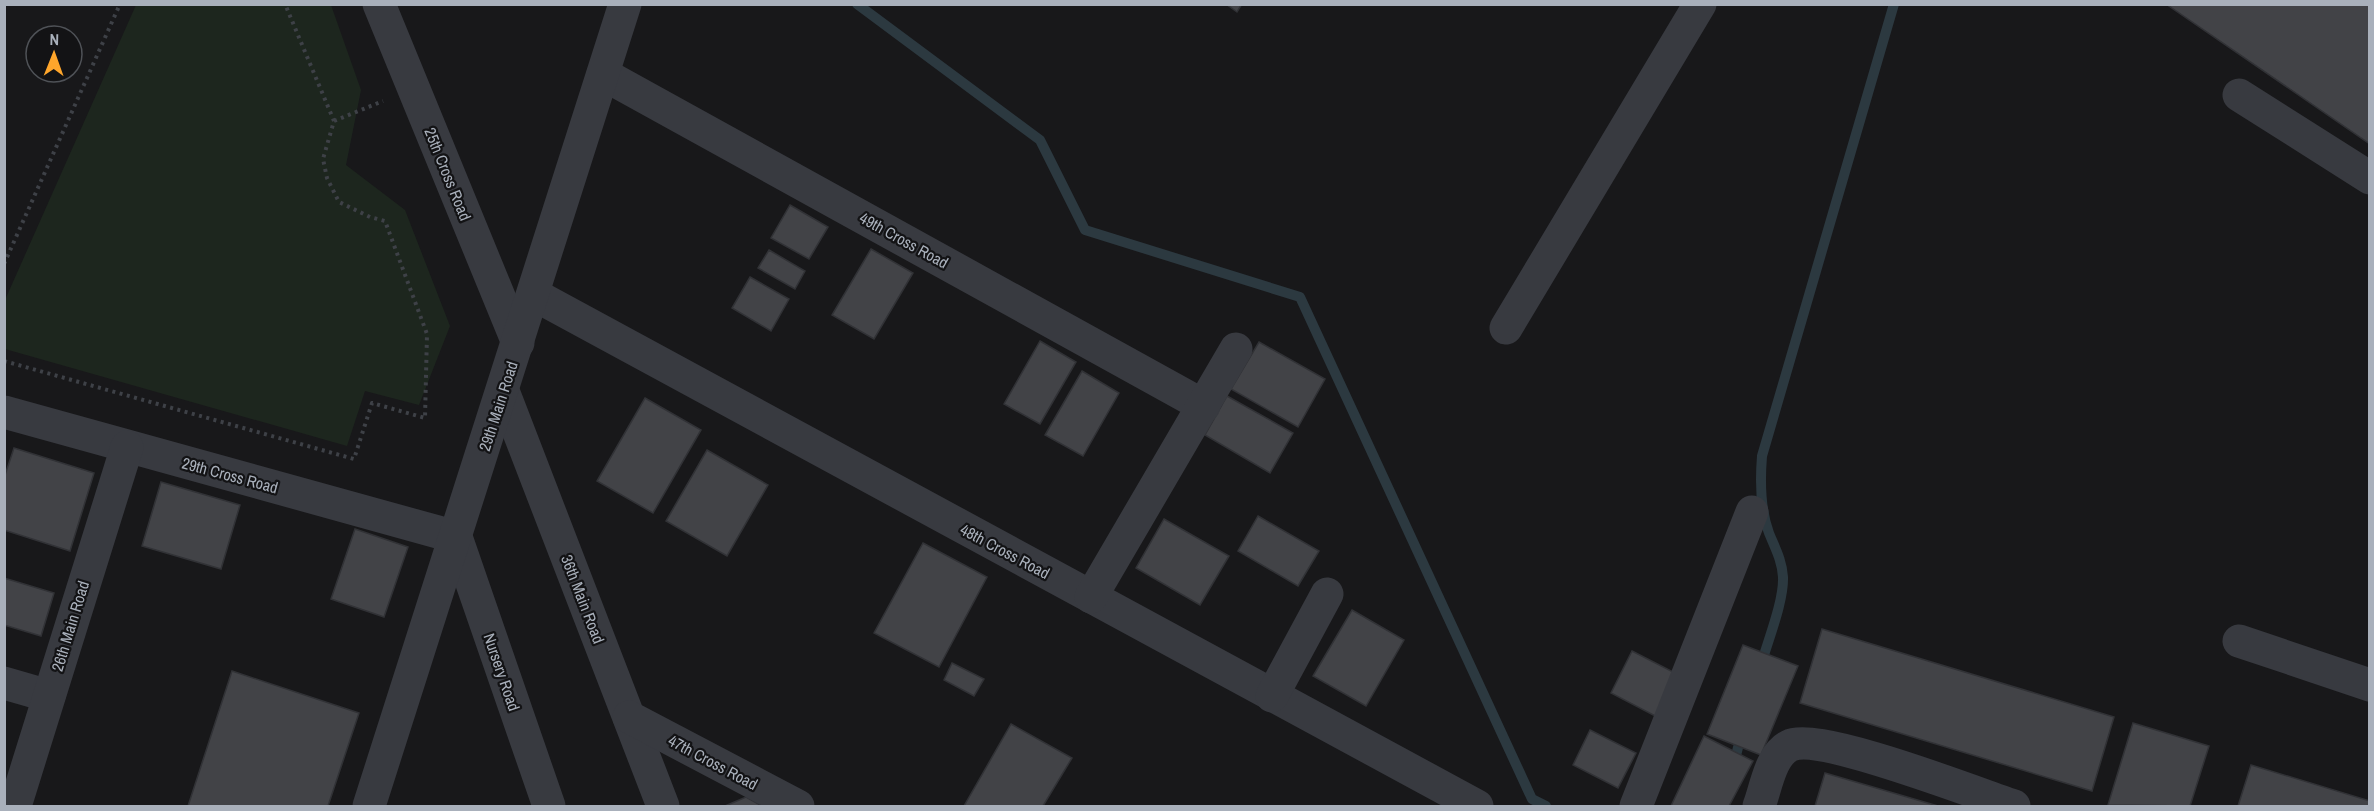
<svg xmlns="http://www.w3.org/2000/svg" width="2374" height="811" viewBox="0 0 2374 811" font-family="'Archivo Narrow',sans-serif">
<rect width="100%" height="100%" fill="#18181a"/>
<!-- green -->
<path fill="#1d261e" d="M136,5H331L361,90L346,165L405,210L450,326L419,405L365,391L347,446L5,349V300Z"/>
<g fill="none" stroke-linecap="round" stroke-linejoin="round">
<!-- stream -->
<g stroke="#2c3940" stroke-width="10">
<path d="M857,4L1040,140L1085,230L1300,297L1532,799L1546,806"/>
<path d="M1761,665C1768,640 1784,601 1783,577C1782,560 1775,548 1769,533C1760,509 1760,481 1762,456L1894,4"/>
<path d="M1733,767L1742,732"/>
</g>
</g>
<!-- building -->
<g fill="#424347" stroke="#313236" stroke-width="1.5">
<path d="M1226,4H1242L1237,12Z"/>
<path d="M2166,4H2370V144Z"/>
<path d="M790,205L828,227L809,259L771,238Z"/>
<path d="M871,249L913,273L874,339L832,315Z"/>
<path d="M769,250L805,271L795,289L758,268Z"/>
<path d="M750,277L789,299L771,331L732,308Z"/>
<path d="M1040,341L1076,362L1040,424L1004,404Z"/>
<path d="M1259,342L1325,379L1298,427L1231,389Z"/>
<path d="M1082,371L1119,393L1083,456L1045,435Z"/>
<path d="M1227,396L1293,433L1270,473L1205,435Z"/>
<path d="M645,398L701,430L653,513L597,481Z"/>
<path d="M14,448L94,473L70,551L4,530V478Z"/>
<path d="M707,450L768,485L727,556L666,521Z"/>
<path d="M161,482L240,505L221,569L142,546Z"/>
<path d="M1258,516L1319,551L1298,586L1238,551Z"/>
<path d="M1164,519L1229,556L1200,605L1136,568Z"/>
<path d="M355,529L408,547L384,617L331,599Z"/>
<path d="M923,543L987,577L939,667L874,633Z"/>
<path d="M4,578L54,593L41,636L4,625Z"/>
<path d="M1352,610L1404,640L1366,706L1313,676Z"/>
<path d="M1822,629L2114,717L2092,791L1800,703Z"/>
<path d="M1743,645L1798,666L1761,755L1707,734Z"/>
<path d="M1632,651L1681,676L1659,718L1611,693Z"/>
<path d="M952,663L984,679L974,696L944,680Z"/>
<path d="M232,671L359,713L328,806H188Z"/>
<path d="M2133,723L2209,746L2190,806L2108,805Z"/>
<path d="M1011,724L1072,758L1043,806H964Z"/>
<path d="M1590,730L1636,753L1618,788L1573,765Z"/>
<path d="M1704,736L1753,761L1729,806H1671Z"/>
<path d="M2251,765L2370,801V806H2238Z"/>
<path d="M1825,773L1938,806H1815Z"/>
<path d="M746,797L762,806H725Z"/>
</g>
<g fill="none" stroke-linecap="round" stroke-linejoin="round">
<!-- path -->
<g stroke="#3e4147" stroke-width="4" stroke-dasharray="3 4.5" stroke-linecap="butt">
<path d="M334,121L383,101"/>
<path d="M4,264L120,4"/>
<path d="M4,361L354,459L372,403L425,418L427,334L385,221L370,217L339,202L327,178L323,159L334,121L285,4"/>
</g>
<!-- minor -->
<g stroke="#383a40" stroke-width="33">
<path d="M379,4L518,343"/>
<path d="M603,74L1204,406"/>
<path d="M2239,95L2370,178"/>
<path d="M533,294L1477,806"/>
<path d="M1506,328L1700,4"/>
<path d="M503,391L663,806"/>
<path d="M4,412L456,537L549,806"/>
<path d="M1091,597L1236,349"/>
<path d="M2239,641L2370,685"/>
<path d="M4,683L49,696"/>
<path d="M1272,696L1327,594"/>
<path d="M629,717L798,806"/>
<path d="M15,806L127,447"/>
<path d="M369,806L625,4"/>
<path d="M1636,806L1752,512"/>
<path d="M1759,806C1766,788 1770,756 1789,746C1817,731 1978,794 2014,806"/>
</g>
</g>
<g text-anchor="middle" stroke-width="4.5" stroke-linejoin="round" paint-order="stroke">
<!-- street labels -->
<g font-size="16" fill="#a9b0bb" stroke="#131315">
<text transform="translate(448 174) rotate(68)" y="6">25th Cross Road</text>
<text transform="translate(904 240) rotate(29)" y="6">49th Cross Road</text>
<text transform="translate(498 406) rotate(-72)" y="6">29th Main Road</text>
<text transform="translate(230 475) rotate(15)" y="6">29th Cross Road</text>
<text transform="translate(1005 551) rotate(28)" y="6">48th Cross Road</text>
<text transform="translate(583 599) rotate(69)" y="6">36th Main Road</text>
<text transform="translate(70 626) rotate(-73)" y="6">26th Main Road</text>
<text transform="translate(502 672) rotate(71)" y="6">Nursery Road</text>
<text transform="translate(713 762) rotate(28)" y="6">47th Cross Road</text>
</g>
</g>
<!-- border -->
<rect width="2374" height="811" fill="none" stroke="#a9b0bb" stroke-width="12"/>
<!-- north arrow -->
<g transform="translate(54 54) rotate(1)"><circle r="28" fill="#131315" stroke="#4f5257" stroke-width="1.5"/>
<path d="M0-4.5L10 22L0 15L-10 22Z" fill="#ffa62b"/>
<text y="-9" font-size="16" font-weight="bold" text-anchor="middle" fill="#a9b0bb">N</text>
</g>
</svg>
